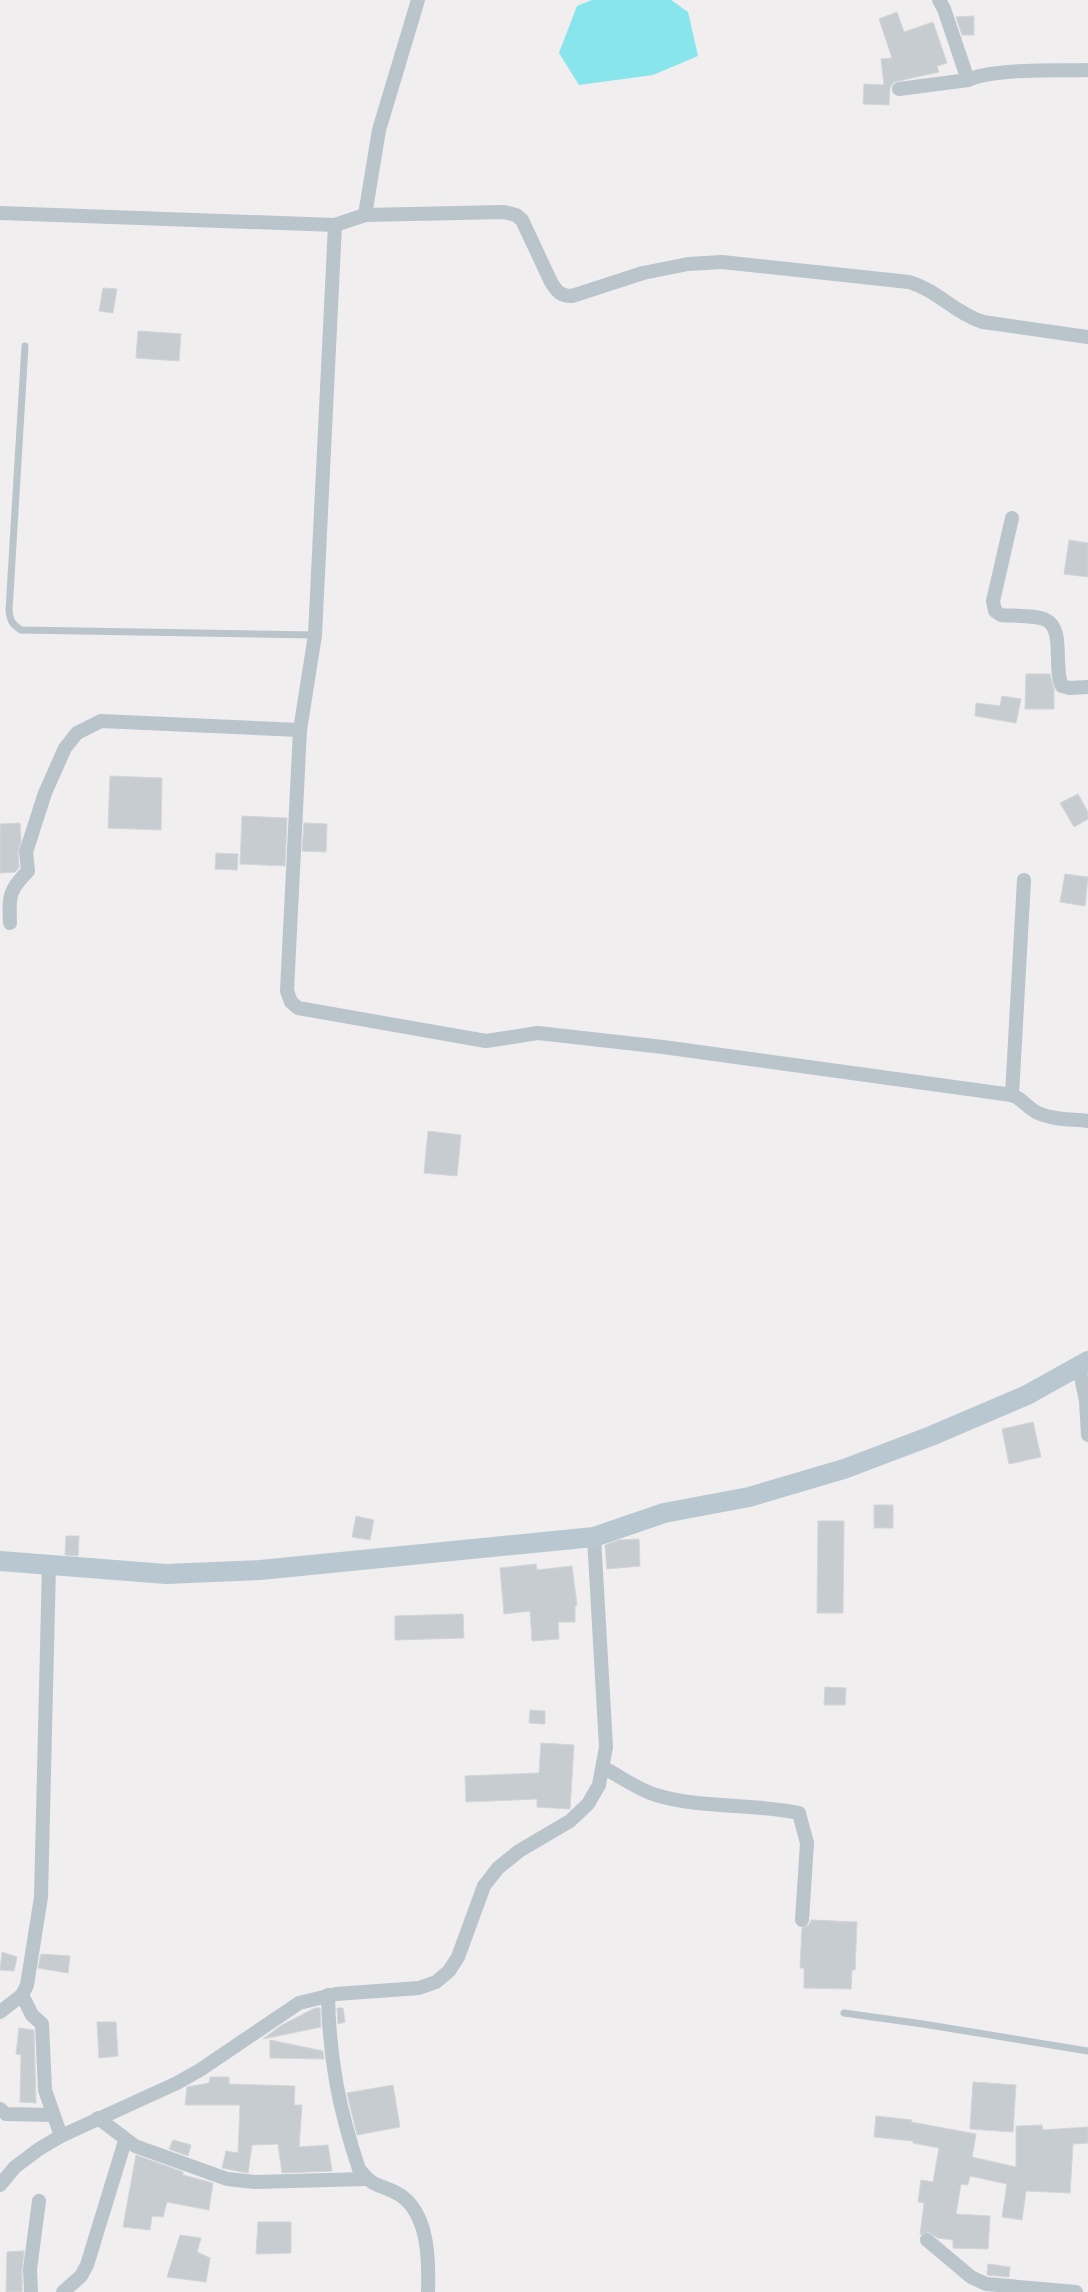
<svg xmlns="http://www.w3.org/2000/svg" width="1088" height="2292" viewBox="0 0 1088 2292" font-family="Cabin,sans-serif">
<rect width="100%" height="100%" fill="#f0eeee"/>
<!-- water -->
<path fill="#88e5ec" d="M592,0H671L688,12L698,56L653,75L579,85L559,53L577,6Z"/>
<!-- building -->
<g fill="#c7ccd1" stroke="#d2d5d9">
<path d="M897,12L904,32L933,22L947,63L937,66L939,72L894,82L890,88L889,105L863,104L864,84L884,85L881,59L892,58L879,19Z"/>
<path d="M974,16V35H962L956,17Z"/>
<path d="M103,288L117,289L113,313L99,311Z"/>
<path d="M138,331L181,334L179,361L136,358Z"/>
<path d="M1069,540L1088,543V577L1064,574Z"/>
<path d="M1026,674H1050L1054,688V709H1025Z"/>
<path d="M1002,696L1021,699L1016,723L975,716L976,703L1000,706Z"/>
<path d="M110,776L162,778L161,830L108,828Z"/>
<path d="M1078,794L1088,812V819L1074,827L1060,803Z"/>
<path d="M242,816L287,818L285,866L240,864Z"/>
<path d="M20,823L21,841L18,853L19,868L15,872L0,873V824Z"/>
<path d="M304,823L327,824L326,852L302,851Z"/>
<path d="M216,853L238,854L237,870L215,869Z"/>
<path d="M1065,874L1088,877L1085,906L1060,902Z"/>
<path d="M428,1131L461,1135L457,1176L424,1173Z"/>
<path d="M1033,1422L1041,1457L1009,1464L1002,1429Z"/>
<rect x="874" y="1505" width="19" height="23"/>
<path d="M356,1516L374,1520L370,1540L352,1537Z"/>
<path d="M818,1521H844L843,1613H817Z"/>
<path d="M66,1536H79L78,1556L65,1555Z"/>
<path d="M639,1539L640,1566L607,1569L605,1545L619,1540Z"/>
<path d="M536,1564L537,1570L572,1566L577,1605L575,1606V1622H558L559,1639L532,1641L530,1611L504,1614L500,1568Z"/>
<path d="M463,1614L464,1638L395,1640V1616Z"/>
<path d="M825,1687L846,1688L845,1705H824Z"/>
<path d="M530,1710L545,1711V1724L529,1723Z"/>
<path d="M541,1743L574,1745L570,1809L537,1807V1799L466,1802L465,1776L539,1773Z"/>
<path d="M811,1920L857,1922L855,1970H852L851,1989L804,1988V1968H800L802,1928L809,1925Z"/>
<path d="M2,1952L17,1957L14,1971L0,1970Z"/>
<path d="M41,1954L70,1956L68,1973L38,1968Z"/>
<path d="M315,2008H320L321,2027L263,2039L282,2025Z"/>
<path d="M337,2008H343L345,2022L338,2024Z"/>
<path d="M97,2022H116L118,2056L99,2058Z"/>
<path d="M19,2028L34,2030L36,2103L20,2102L21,2055L16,2054Z"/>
<path d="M270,2040L323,2051L324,2059L270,2058Z"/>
<path d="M210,2077H229V2084L295,2086L294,2105H302L299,2147L328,2145L332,2171L282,2173L278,2144L252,2145L248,2173L222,2168L226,2151L238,2153L240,2105H185L187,2087L209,2083Z"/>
<path d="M973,2082L1016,2085L1013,2132L970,2129Z"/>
<path d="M393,2085L400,2127L357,2135L347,2093Z"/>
<path d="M876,2116L912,2120L911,2122L976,2134L972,2157L1016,2167V2126L1042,2125L1043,2130L1088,2127V2143L1073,2144L1070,2193L1026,2191L1022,2220L1002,2217L1007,2184L970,2176L968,2185L961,2184L956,2214L990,2216L988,2249L953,2248V2240L938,2238L928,2232L920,2235L924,2203L918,2202L921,2180L933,2182L939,2148L913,2143V2141L874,2137Z"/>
<path d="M173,2140L191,2145L188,2156L169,2149Z"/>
<path d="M136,2155L183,2172V2175L213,2183L209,2210L167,2202L163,2217L152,2216L150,2230L123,2227Z"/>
<path d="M258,2222H291V2253L256,2254Z"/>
<path d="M180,2235L201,2238L197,2252L210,2258L206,2282L167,2277Z"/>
<path d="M24,2251L22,2269V2292H6L7,2252Z"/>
<path d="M988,2264L1010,2267L1009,2277L987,2275Z"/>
</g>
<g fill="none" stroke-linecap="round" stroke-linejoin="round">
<!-- lane -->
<g stroke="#b9c4cb" stroke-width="7">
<path d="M25,346L9,610C10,621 12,624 21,630L315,635"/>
<path d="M844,2013L923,2024L1088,2051"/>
</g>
<!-- street -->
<g stroke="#b9c4cb" stroke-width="14">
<path d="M939,0L944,9L968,80"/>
<path d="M899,89L968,80C992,68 1059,71 1088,70"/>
<path d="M0,213L335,225L315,635L300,730L287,991L291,1002L298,1008L486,1041L538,1033L663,1047L1012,1095C1023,1099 1028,1109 1038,1113C1053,1120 1072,1119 1088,1121"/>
<path d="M365,215L379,130L418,0"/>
<path d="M335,225L365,215L504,212L516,215L522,220L551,282C557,292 561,296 572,296L643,273L688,264L722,262L909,282C937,290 955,313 983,322L1088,337"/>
<path d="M1012,518L993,601L995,611L1001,615C1012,616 1037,615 1046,620C1065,629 1053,668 1062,686L1070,688L1088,687"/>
<path d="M10,923C9,897 8,891 28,871L26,852L45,793L65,748L77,733L101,721L300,730"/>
<path d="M1012,1095L1024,880"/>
<path d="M1079,1367L1086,1401L1088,1435"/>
<path d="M604,1768C620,1776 638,1790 656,1795C702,1809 752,1803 799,1813L807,1843L802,1920"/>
<path d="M22,1995L32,2015L42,2024L45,2090L61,2136"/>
<path d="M328,1995C329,2057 339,2110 359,2169C375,2190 381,2183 400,2195C429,2214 429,2261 428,2292"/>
<path d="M0,2012L22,1995L27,1985L41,1897L49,1565"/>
<path d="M0,2109L6,2114L53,2115"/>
<path d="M98,2118L135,2146L227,2179L255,2182L366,2179"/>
<path d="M0,2185L15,2167L39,2149L61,2136L177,2083L200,2070L299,2003L336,1994L419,1988L436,1982L449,1971L458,1957L484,1886L498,1868L519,1851L570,1821L588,1804L599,1785L606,1747L594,1537"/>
<path d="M927,2240L971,2277L986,2284L1076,2292"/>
<path d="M31,2292L30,2269L39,2201"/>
<path d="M63,2292L81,2276L87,2265L125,2141"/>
</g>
<!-- secondary -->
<path stroke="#b9c7d0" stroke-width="20" d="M0,1561L166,1574L260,1570L594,1537L664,1513L749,1497L844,1469L931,1436L1027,1395L1088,1361"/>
</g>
</svg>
